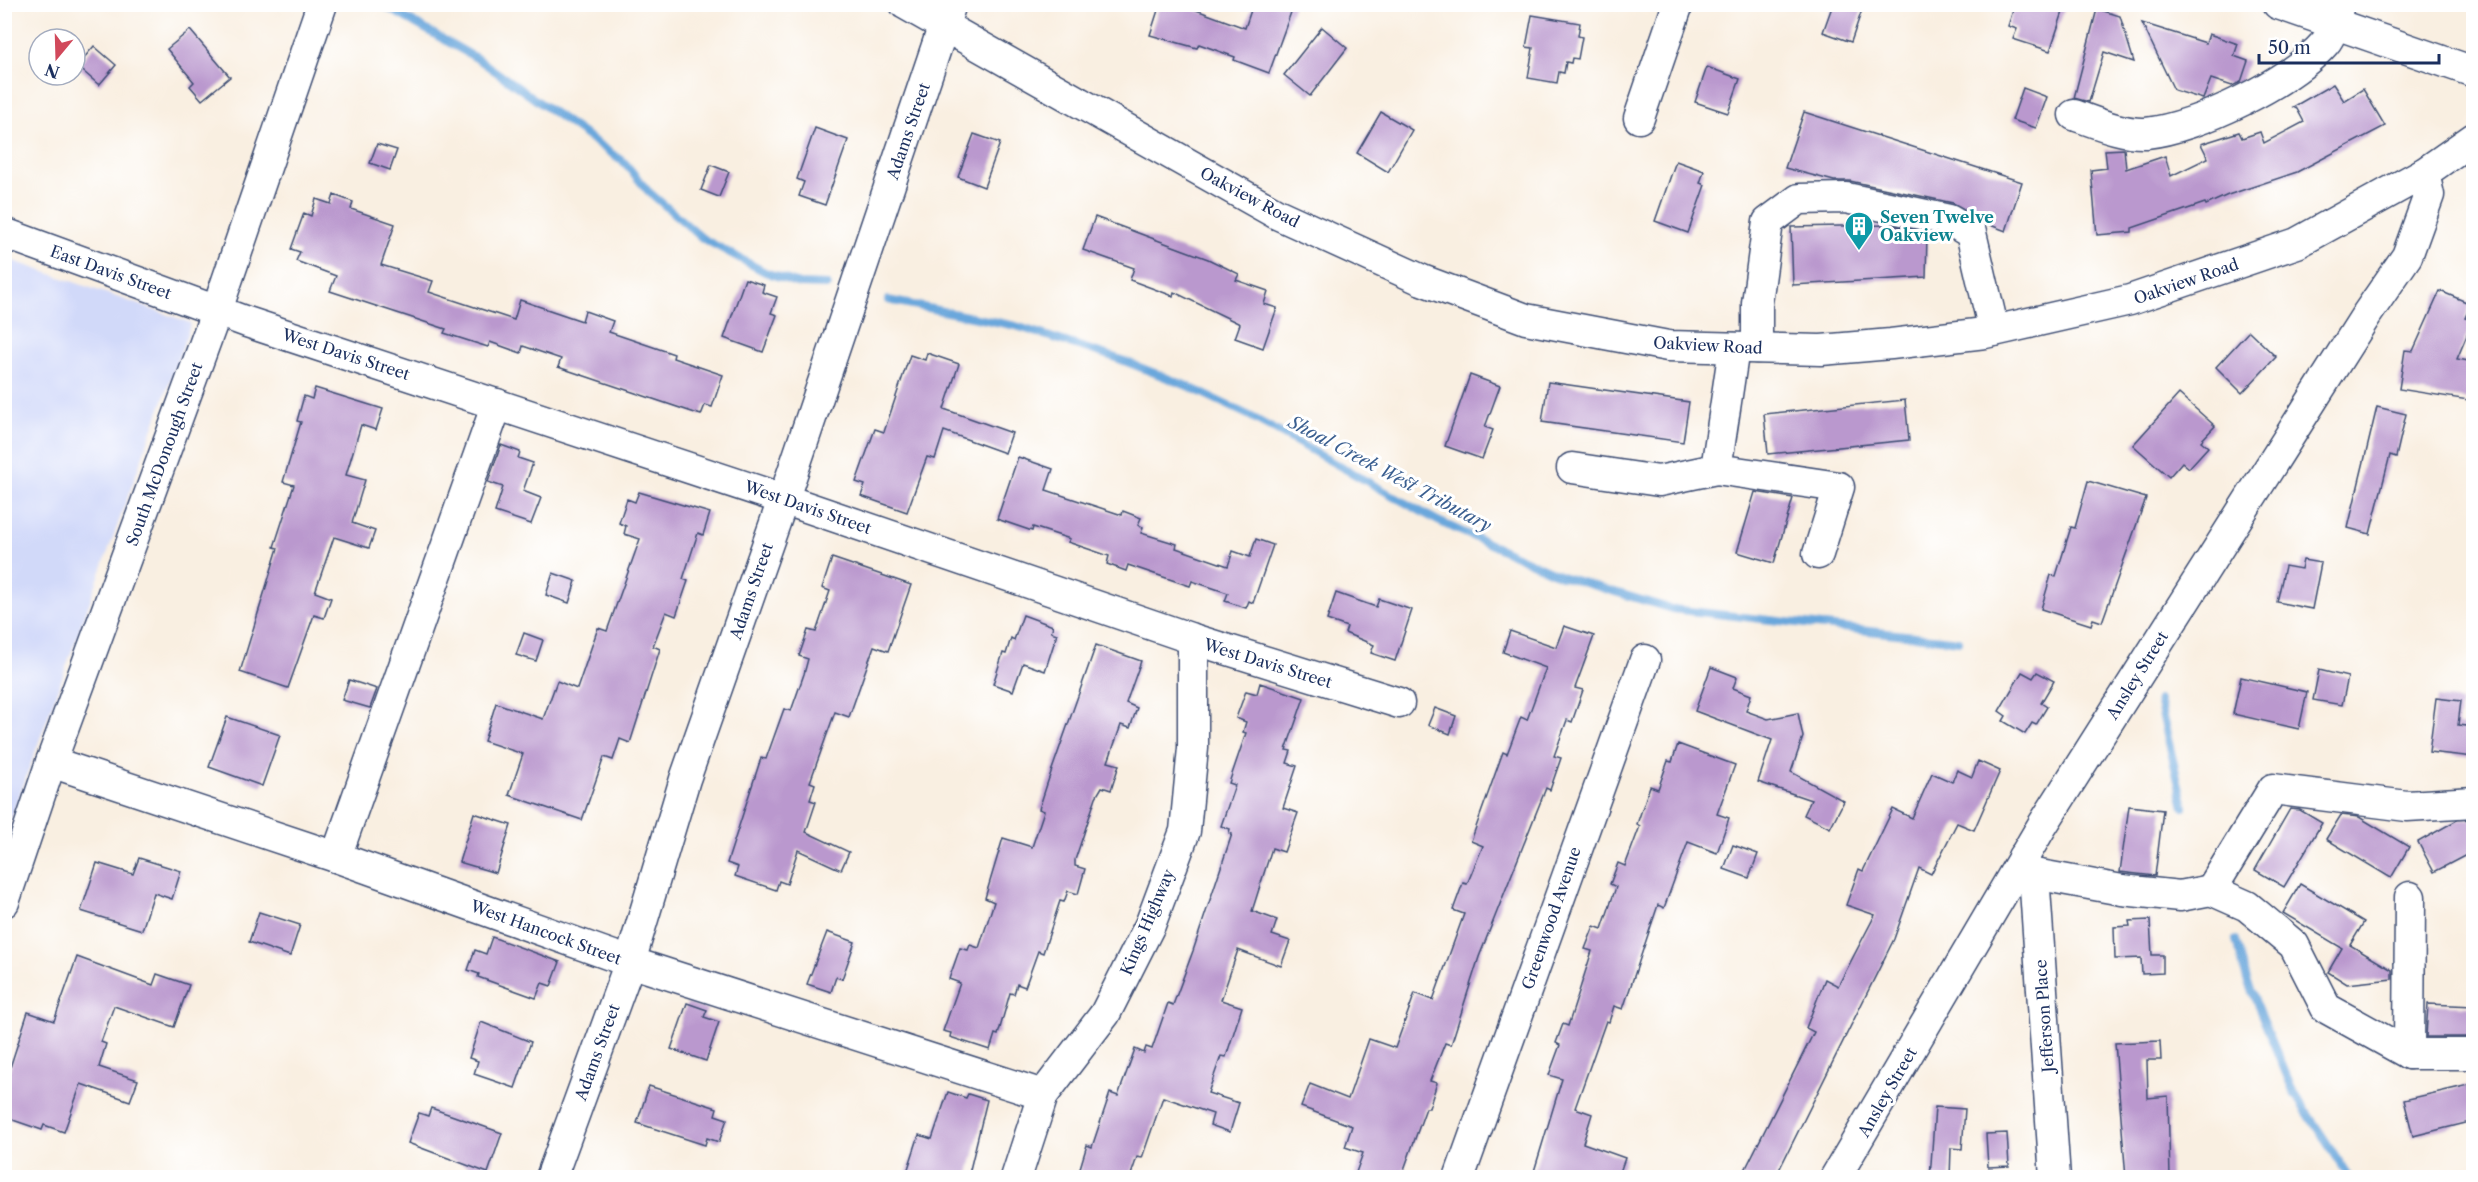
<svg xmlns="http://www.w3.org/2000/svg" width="2478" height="1182" viewBox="0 0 2478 1182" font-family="'Libre Caslon Text',serif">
<rect width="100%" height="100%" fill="#fff"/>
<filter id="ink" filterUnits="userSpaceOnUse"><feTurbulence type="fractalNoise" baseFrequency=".0167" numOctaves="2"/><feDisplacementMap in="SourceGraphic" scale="12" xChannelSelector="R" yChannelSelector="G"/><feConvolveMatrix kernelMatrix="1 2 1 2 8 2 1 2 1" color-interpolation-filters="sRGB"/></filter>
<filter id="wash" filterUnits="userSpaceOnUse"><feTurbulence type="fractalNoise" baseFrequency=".008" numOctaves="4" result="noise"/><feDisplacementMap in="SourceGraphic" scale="24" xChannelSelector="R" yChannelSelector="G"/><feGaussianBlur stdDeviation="1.35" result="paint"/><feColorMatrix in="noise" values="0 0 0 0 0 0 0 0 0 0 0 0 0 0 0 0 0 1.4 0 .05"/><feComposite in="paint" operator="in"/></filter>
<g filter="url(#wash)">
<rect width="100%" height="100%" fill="#f9efe1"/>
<!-- built -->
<path fill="#d1d9f9" d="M5,258L191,323L5,835L4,258Z"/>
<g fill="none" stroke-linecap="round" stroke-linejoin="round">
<!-- stream -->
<g stroke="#6aa7dc" stroke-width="8">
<path d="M381,4L478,59L625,163L648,191L702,238L765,272L799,284L827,285"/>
<path d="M888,300L1016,326L1119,359L1185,385L1250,416L1438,521L1561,576L1672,609L1959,641"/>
<path d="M2159,700L2184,807"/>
<path d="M2236,940L2247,980L2294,1093L2350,1178"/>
</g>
</g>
<g id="blocks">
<!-- building -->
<g fill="#ba98ce">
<path d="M1160,4H1180L1245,28L1253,4H1294L1269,73L1234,60L1235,57L1199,44L1197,48L1150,35Z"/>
<path d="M1833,4H1864L1851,42L1823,32Z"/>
<path d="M2015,4H2051L2064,9L2050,51L2013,39L2017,29L2008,26Z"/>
<path d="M2097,9L2120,16L2134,62L2104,52L2089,102L2074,98Z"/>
<path d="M1532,15L1580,23L1578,36L1582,37L1578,59L1572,58L1571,63L1566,62L1564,73L1559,72L1557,83L1528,78L1533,48L1526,47Z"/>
<path d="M2142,23L2206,43L2209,34L2238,44L2234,56L2248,61L2241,82L2232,86L2211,79L2203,99L2174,90Z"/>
<path d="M1322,27L1347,48L1310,96L1284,75Z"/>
<path d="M190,30L230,77L202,100L190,86L194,82L167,49Z"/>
<path d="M94,46L116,65L99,85L77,66Z"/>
<path d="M1707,67L1740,79L1728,113L1695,102Z"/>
<path d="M2333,84L2344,101L2363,89L2385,126L2297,172L2228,195L2206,205L2205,203L2132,228V232L2097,235L2091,170L2107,168L2105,150L2124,149L2126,169L2165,156L2171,176L2208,158L2201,144L2239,132L2242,138L2260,132L2264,143L2304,122L2297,109L2293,107Z"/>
<path d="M2023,88L2047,97L2036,128L2012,120Z"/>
<path d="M1381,112L1412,130L1388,172L1357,153Z"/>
<path d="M1804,112L2022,182L2006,231L1990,225L1991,221L1980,218L1953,203L1850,181H1834L1785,168Z"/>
<path d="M815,128L848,140L825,205L799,196L804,182L797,179Z"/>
<path d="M974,134L1000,143L984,187L958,177Z"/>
<path d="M377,144L397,150L390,170L370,163Z"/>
<path d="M1676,161L1704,171L1700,183L1705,185L1688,233L1655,221Z"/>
<path d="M711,165L729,172L719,197L701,190Z"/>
<path d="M334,195L353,202L351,209L395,224L381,265L433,281L429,292L514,320L520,300L582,321L585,311L613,321L609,332L674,354L673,358L723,375L712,407L705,405L701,415L558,367L561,359L523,346L521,353L490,342L488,347L444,333L446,329L330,291L336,276L296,261L300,252L291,249L304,213L311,216L316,199L331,204Z"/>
<path d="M1095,217L1208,259L1239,274L1236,280L1268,291L1264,304L1277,308L1263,348L1235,338L1240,324L1174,292L1173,296L1130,280L1134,268L1083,250Z"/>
<path d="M1891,225L1927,233L1926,277L1793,285L1791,227Z"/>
<path d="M745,279L764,285L762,292L777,297L771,313L777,315L763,352L724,338Z"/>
<path d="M2440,291L2471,304L2465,318L2473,321L2457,359L2474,362V387H2471L2468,400L2399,389L2405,350L2413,351Z"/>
<path d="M2249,331L2276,357L2242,393L2216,367Z"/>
<path d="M927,353L959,364L944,409L1012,433L1005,453L944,431L935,459L927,457L907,512L861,496L865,485L856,482L875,429L884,432L910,355L925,360Z"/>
<path d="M1470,375L1500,386L1485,427L1493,430L1482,459L1445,446Z"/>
<path d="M1548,382L1689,402L1683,442L1542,422Z"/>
<path d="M315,388L383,409L376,430L361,425L346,475L365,480L352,523L375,531L369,548L334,537L315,592L331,598L324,618L314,615L288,688L240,672L278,548L274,547L294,485L283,482L301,422L297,421L304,396L312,399Z"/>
<path d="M2179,394L2215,426L2201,441L2208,447L2189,468L2182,462L2169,477L2133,445Z"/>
<path d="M1905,400L1909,440L1768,454L1764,414Z"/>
<path d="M2377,407L2406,414L2396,457L2390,455L2370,534L2348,528Z"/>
<path d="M501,445L520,452L518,458L533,463L523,491L541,498L531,524L495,512L503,487L488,482Z"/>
<path d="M1018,457L1053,469L1046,490L1122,515L1123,511L1141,518L1138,525L1143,527L1141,533L1177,544L1176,548L1228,566L1233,551L1250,557L1256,539L1273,545L1253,603L1249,601L1246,608L1225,601L1228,593L1192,581L1190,586L1128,565L1126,571L1107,564L1109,556L1068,542L1070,539L1033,527L1032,531L997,519Z"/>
<path d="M2088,481L2146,498L2102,622L2093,619L2091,625L2041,609L2051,575L2056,576L2071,527L2075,528Z"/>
<path d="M639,492L710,513L703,535L698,533L683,579L688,581L676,616L666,612L653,646L660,649L630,743L620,739L613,760L604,757L582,820L509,795L523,754L484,741L496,703L543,719L557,681L577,689L598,628L607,631L640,539L624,534L626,526L619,523L627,499L635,502Z"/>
<path d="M1755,492L1793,498L1774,563L1737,552Z"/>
<path d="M832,558L911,585L888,651L874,646L849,717L835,712L810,782L815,784L810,800L816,802L806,832L849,852L841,870L798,850L787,884L779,881L776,890L735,876L738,867L727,863L761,758L766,759L784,709L791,711L804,674L808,659L799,656L808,630L816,632L830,591L822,588Z"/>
<path d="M2303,560L2321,563L2312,609L2277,602L2285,566L2301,569Z"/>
<path d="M553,573L576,581L569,603L546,595Z"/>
<path d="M1336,593L1376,607L1379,599L1412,610L1395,661L1371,653L1374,645L1345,633L1347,627L1327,620Z"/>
<path d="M1023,615L1053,626L1051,632L1057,634L1045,671L1023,663L1013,691L993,684L1003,653L1006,654L1011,638L1014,640Z"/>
<path d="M1564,626L1594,636L1575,688L1583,690L1572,722L1567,720L1554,756L1561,758L1550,790L1546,788L1479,957L1451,1045L1445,1043L1430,1081L1437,1083L1429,1108H1426L1401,1178H1354L1363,1153L1345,1147L1352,1126L1301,1107L1310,1084L1348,1099L1369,1039L1395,1048L1415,993L1433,1000L1464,914L1453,910L1463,883L1467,884L1483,846L1471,841L1503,752L1507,754L1521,717L1527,720L1546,668L1503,652L1510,631L1556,647Z"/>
<path d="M524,633L543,640L536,661L516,655Z"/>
<path d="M1096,645L1141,661L1126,703L1137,708L1130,728L1121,725L1108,762L1119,765L1111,790L1102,787L1096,797L1075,860V866L1085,869L1078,894L1068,891L1064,902L1060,901L1043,953L1038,951L1025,987L1017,984L1014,994L1010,993L998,1035L995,1034L990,1050L950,1037L951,1033L943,1031L960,983L949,979L960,948L968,950L970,945L979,948L994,902L985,898L1003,838L1032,847L1044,811L1039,809L1048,781Z"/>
<path d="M1711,667L1737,677L1733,688L1751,695L1746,711L1768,719L1798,713L1803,737L1791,772L1844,801L1830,828L1804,815L1811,800L1758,782L1772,740L1695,711Z"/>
<path d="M2319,670L2348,677L2342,705L2313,700Z"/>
<path d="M2022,672L2033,678L2037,672L2054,681L2041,703L2047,707L2036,725L2032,723L2025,734L2003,721L2006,716L1999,711Z"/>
<path d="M2241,677L2307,692L2299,729L2233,714Z"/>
<path d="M349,680L377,689L370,708L342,700Z"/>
<path d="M1260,683L1304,698L1286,750L1291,751L1287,763L1297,766L1283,808L1298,813L1284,852L1272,848L1252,911L1277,920L1272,935L1290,941L1281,966L1238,950L1221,1000L1242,1007L1226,1057L1221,1056L1208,1093L1239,1103L1230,1132L1210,1125L1213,1114L1163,1097L1142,1158L1137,1157L1130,1178H1077L1087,1145L1092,1147L1110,1093L1118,1096L1135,1049L1144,1053L1146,1047L1152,1049L1168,1003L1173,1005L1193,951L1232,834L1229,833L1230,829L1221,826L1235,785L1229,783L1246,733L1243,732L1246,722L1236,718L1246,691L1257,694Z"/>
<path d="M2436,698L2461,701L2458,725L2474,727V757L2429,752Z"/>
<path d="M1435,708L1456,716L1450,734L1428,725Z"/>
<path d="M227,717L280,735L262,786L209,767Z"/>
<path d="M1678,744L1735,765L1717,814L1729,818L1717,853L1688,842L1664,908L1658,905L1623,1009L1614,1006L1609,1022L1606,1021L1575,1108L1592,1114L1583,1143L1625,1158L1618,1178H1532L1562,1079L1549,1075L1560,1045L1556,1043L1563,1024L1568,1026L1592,951L1585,949L1594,926L1602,929L1616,887L1610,884L1618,863L1625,866L1640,826L1637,824L1650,786L1658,789L1668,761L1672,762Z"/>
<path d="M1978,761L2000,771L1974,830L1957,823L1931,874L1919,868L1894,939L1775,1178H1741L1814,1032L1806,1028L1825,979L1838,986L1875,915L1846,905L1859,869L1863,871L1893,809L1912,818L1932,773L1952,782L1957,770L1972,777Z"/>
<path d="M2129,806L2163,810L2155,876L2120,872Z"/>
<path d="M2290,809L2300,810L2322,823L2284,887L2255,870Z"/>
<path d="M474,813L511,825L496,873L459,862Z"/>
<path d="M2341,815L2359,817L2409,847L2391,878L2326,839Z"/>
<path d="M2474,819V851L2434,872L2418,842L2457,820Z"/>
<path d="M1733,845L1758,854L1749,878L1724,869Z"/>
<path d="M139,858L181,871L172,899L154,893L142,930L81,911L97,863L133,874Z"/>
<path d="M2300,884L2364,922L2350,945L2392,970V979L2347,984L2328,972L2342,948L2283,913Z"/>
<path d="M259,912L300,925L290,956L249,942Z"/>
<path d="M2150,920L2152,955H2163V973L2142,974L2141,958L2115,959L2114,927L2130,926L2129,921Z"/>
<path d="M827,932L855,942L842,979L836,977L831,992L807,984Z"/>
<path d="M492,937L560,962L551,986L542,983L536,998L478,977L479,974L468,970L475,950L486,954Z"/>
<path d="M77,957L153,985L157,974L189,985L174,1027L114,1006L101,1042L106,1044L99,1067L138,1080L130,1101L81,1084L64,1132L44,1125L42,1130L4,1117V1086L28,1012L54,1021Z"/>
<path d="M687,1003L707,1010L704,1017L719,1022L706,1061L671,1049Z"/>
<path d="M2428,1004L2474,1006V1037H2426Z"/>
<path d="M481,1022L531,1042L515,1088L474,1074L478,1061L469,1058Z"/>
<path d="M2160,1041L2161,1060H2147L2148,1098L2168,1096L2170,1178H2126L2115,1043Z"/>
<path d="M2469,1085L2474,1121L2413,1136L2404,1100Z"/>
<path d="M649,1086L717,1108L715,1115L727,1119L719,1142L707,1138L705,1145L637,1123Z"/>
<path d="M948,1092L966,1098L968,1094L987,1100L968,1178H905L919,1135L932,1139Z"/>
<path d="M1935,1107L1965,1109L1962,1149L1951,1148L1950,1178H1930Z"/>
<path d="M431,1108L502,1133L488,1173L408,1143L419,1113L428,1116Z"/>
<path d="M2007,1133L2009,1166L1988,1167L1986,1134Z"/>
</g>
</g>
</g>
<g filter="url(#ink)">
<use href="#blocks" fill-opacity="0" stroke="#3c4c72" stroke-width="1.5"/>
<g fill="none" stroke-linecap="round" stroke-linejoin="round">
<!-- minor casing -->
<g stroke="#3c4c72" stroke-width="33">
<g id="minor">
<path d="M905,4L1277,214L1422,280L1526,319L1668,346L1821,350L1891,344L1985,333L2130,300L2297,243L2424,173L2474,138"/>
<path d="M2278,4L2474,72"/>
<path d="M2074,115C2097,123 2122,134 2146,133C2197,128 2291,82 2325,43C2333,34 2336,16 2339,4"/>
<path d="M1639,118L1678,4"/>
<path d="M4,233L247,322L783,499L1193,639L1399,703"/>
<path d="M1734,348L1716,469L1839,487L1818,554"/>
<path d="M1757,348V303L1768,222L1799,199L1846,198L1949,220L1971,233L1994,331"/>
<path d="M1572,468L1659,481L1716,469"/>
<path d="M51,762L336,857L630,962L1043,1095"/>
<path d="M336,857L497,404"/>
<path d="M2023,857L2035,889L2055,1178"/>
<path d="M2029,873L2122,890L2180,896L2211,890"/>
<path d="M2410,897L2409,1054H2474"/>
<path d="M4,902L51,762L217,310L322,4"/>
<path d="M2409,1054L2326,1008L2294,945L2247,906L2211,890L2273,789L2407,806L2474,802"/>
<path d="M551,1178L630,962L685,779L789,483L951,4"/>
<path d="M1016,1178L1043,1095L1105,1014L1150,925L1185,831L1193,748V639"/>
<path d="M1459,1178L1645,660"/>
<path d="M1835,1178L2042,826L2367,314L2407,256L2429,195L2424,173"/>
</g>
</g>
<!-- minor -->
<use href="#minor" stroke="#fff" stroke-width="30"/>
</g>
</g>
<!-- icons -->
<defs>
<g id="building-pin" transform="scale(1.5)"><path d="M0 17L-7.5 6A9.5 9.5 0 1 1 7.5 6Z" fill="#0f9aa8" stroke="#fff"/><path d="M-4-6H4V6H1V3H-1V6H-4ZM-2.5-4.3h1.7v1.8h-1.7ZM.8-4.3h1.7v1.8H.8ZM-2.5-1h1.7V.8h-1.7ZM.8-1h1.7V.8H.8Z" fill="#fff"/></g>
</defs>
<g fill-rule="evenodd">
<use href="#building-pin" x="1859" y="226"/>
</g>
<g text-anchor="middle" stroke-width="6" stroke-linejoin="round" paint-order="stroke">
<!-- street labels -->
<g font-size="16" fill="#1b2f5e" stroke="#fff">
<text transform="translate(908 131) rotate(-71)" y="6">Adams Street</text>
<text transform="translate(1250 197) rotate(28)" y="6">Oakview Road</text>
<text transform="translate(111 272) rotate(20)" y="6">East Davis Street</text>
<text transform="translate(2186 281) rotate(-19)" y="6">Oakview Road</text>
<text transform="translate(1708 345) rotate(3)" y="6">Oakview Road</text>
<text transform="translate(346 354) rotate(18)" y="6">West Davis Street</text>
<text transform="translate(164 454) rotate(-70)" y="6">South McDonough Street</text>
<text transform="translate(808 507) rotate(19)" y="6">West Davis Street</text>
<text transform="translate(751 591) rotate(-71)" y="6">Adams Street</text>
<text transform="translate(1268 663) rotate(17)" y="6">West Davis Street</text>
<text transform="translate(2137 675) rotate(-58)" y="6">Ansley Street</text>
<text transform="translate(1551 918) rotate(-71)" y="6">Greenwood Avenue</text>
<text transform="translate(1147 922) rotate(-67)" y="6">Kings Highway</text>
<text transform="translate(546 932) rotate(20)" y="6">West Hancock Street</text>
<text transform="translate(2044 1016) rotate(-94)" y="6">Jefferson Place</text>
<text transform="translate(597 1052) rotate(-70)" y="6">Adams Street</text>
<text transform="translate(1887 1092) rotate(-60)" y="6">Ansley Street</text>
</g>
<!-- culture labels -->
<g font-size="16" font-weight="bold" fill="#0d838f" stroke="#fff" text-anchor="start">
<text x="1880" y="223">Seven Twelve<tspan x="1880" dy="18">Oakview</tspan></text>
</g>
<!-- water labels -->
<g font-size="18" font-style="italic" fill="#3b5f90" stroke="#fff">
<text transform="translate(1390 474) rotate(28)" y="6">Shoal Creek West Tributary</text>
</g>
</g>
<!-- margin -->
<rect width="2478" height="1182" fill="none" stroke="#fff" stroke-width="24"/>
<!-- north arrow -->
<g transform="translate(57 57) rotate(199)"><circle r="28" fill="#ffffff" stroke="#a4acbf" stroke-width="1.5"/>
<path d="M0-4.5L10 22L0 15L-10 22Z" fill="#d1495b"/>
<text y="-9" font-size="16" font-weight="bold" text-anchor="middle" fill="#1b2f5e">N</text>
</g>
<!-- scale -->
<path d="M2259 54v9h180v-9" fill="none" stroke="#1b2f5e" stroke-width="3"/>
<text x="2268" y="54" font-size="18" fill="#1b2f5e" stroke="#ffffff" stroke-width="4.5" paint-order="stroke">50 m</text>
</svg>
